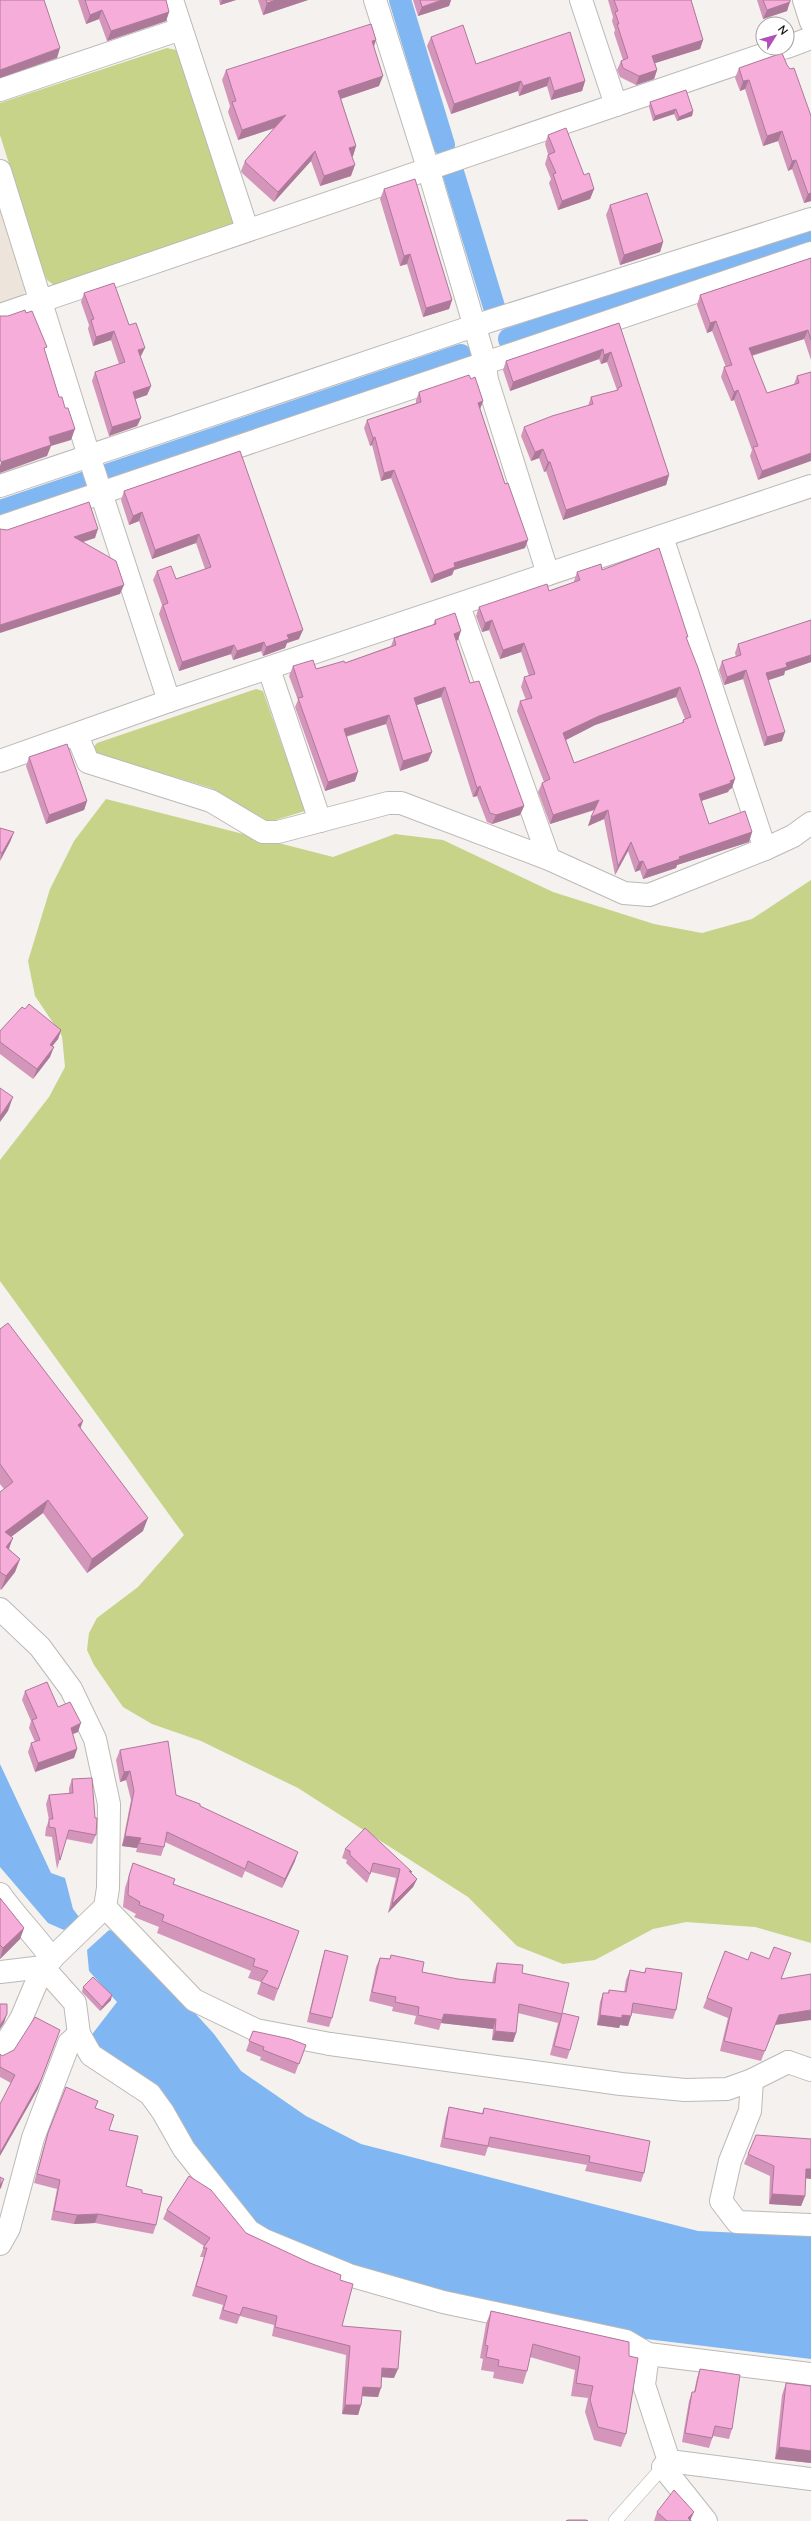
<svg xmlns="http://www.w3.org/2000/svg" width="811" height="2521" viewBox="0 0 811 2521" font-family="Lato,sans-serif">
<rect width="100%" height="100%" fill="#f4f1ee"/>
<!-- built -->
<path fill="#ede4dc" d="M0,201L27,284L23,296L0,303Z"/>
<!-- green -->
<g fill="#c6d389">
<path d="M167,48L181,51L235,220L231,227L54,285L47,280L43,271L0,135V103Z"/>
<path d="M256,689L263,691L305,811L269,822L211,788L98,754L92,749L97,743Z"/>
<path d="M106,799L333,857L395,834L443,840L553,892L654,924L702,933L752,919L811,880V1943L755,1927L686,1922L653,1929L595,1960L563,1964L517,1946L468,1897L298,1788L201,1741L152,1724L123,1707L94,1665L87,1650L89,1633L97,1618L138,1587L184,1535L0,1281V1160L49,1097L65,1067L62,1036L35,996L28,961L50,889L74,841Z"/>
</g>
<!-- water -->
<g fill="#80b6f1">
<path d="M0,1764L51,1873L65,1878L73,1909L79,1917L64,1930L48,1923L0,1867Z"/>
<path d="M109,1930L123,1934L214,2034L241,2071L306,2116L361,2144L698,2231L811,2236V2359L638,2338L426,2290L342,2266L254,2228L147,2081L97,2052L90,2037L117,2002L89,1971L87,1950Z"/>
</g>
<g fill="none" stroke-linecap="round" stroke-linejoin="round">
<!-- canal -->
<g stroke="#80b6f1" stroke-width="22">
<path d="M400,0L444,145"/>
<path d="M453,172L495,310"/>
<path d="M509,339L811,238"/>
<path d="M0,511L461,355"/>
</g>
<!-- lane casing -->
<g stroke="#bcb9b6" stroke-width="14">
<path id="lane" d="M615,2521L663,2467"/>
</g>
<!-- street casing -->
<g stroke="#bcb9b6" stroke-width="24">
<g id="street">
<path d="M172,0L247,229"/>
<path d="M581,0L616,105"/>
<path d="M804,0L811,22"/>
<path d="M787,47L811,38"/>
<path d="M0,90L181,29"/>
<path d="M0,315L783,48"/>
<path d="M89,456L169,701"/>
<path d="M0,486L474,326L811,219"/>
<path d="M0,527L811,253"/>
<path d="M662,537L765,849"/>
<path d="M459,606L549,859"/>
<path d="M269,669L320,821"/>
<path d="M77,735L88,762L211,801L263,832H278L388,803H401L549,859L624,893L649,895L765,849L793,836L811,823"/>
<path d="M0,761L169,701L811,486"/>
<path d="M0,1894C16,1917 36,1936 52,1959"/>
<path d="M105,1907L194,2000L256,2030L330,2044"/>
<path d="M0,2052L21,2019L43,1967L75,2003L79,2034L91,2055L150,2094L163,2112L184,2149L249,2231L264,2240L349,2275L443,2302L626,2341L648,2354L811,2374"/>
<path d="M788,2062L811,2070"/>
<path d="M752,2080L750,2111L730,2161L721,2201L737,2222L811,2225"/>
<path d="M0,2244L9,2228L33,2138L69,2043L79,2034"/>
<path d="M648,2354L644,2385L669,2461L811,2479"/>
<path d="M669,2461L663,2467L706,2521"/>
</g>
</g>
<!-- secondary casing -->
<g stroke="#bcb9b6" stroke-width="24">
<g id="secondary">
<path d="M375,0L428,168L484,358L487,380L548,574"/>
<path d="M0,171L89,456"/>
<path d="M0,1609L40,1647L71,1689L95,1739L109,1804L108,1888L105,1907L43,1967L0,1972"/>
<path d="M330,2044L621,2084L685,2090L727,2089L752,2080L788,2062"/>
</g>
</g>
<!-- lane -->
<use href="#lane" stroke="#fff" stroke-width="13"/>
<!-- street -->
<use href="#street" stroke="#fff" stroke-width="22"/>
<!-- secondary -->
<use href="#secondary" stroke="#fff" stroke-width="22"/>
</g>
<!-- wall -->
<g fill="#d495bb" fill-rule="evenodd">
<path d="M78,0H166L169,12L166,21L107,41L99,19L86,24Z"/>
<path d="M219,0H236L220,5Z"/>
<path d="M258,0H308L263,15Z"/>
<path d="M413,0H451L449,6L418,16Z"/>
<path d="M608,0H691L703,40L700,49L655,63L657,70L654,79L636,85L620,77L617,70L621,61L623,60L614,33L615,30L612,21L613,17Z"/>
<path d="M757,0H790L787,11L763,19Z"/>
<path d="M431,37L476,64L585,81L582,91L551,100L547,86L519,96L518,91L451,114L427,46Z"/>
<path d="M376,40L374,47L379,86L341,99L356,146L353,156L352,157L351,176L320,186L311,161L274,202L242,173L241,171L245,161L275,128L238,140L228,112L230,106L222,80L226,70Z"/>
<path d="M782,53L811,201L804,203L792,169L788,171L778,141L763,146L745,89L740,91L735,78L739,68Z"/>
<path d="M650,102L693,111L692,116L677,121L674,114L653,121L649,107Z"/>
<path d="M548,135L584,175L594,189L590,199L558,210L549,183L551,179L545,164L548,154L545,144Z"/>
<path d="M384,189L452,300L449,309L423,317L407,264L400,266L380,199Z"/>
<path d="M610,205L663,242L660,252L620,265L606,215Z"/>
<path d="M811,258V360L804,339L752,356L767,393L794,384L797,376L811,372L758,480L750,456L752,450L734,400L731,401L721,377L724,367H726L712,331L707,333L697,305L700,295Z"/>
<path d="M84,293L129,325L141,356L140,357L151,386L147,395L135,399L141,418L137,426L109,436L92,381L95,372L119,364L111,340L93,346L88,329L89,325L81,302Z"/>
<path d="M619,323L669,475L666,485L563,520L546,471L544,472L539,458L531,461L521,436L524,427L588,406L591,397L616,391L617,390L607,362L601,364L599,359L510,391L503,370L506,361Z"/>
<path d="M471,379L483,401L480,409L525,548L454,570L452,575L431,583L391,478L381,481L372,445L370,446L364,428L367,420L416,403V400L419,392Z"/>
<path d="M240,451L299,639L287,643L285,648L263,656L261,651L233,660L231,654L179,671L159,614L162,605L153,580L157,571L176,579L205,569L196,543L152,559L139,521L129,525L121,500L124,491Z"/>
<path d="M602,570L687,640L732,788L729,790L728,792L701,801L709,824L752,832L749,842L677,865L676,868L643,879L640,870L635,872L628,851L615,875L604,819L588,826L595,810L550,824L538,792L542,783L544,782L517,711L520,701L526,700L521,687L524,677L529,676L521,652L500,659L489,630L482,632L476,616L479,607L549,591L574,582V581L577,572ZM676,697L685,719L683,720L682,723L574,763L566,740L595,725Z"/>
<path d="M435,620L458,640L456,641L470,683L524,806L520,815L492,824L487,822L477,796L473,797L441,697L417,705L432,752L428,761L400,771L386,724L346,737L355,781L325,791L295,707L298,700L289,676L293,666L316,669L345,663L391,646L394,638L433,625Z"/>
<path d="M811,620V662L785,671L784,675L768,680L782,741L764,746L743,679L724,685L719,670L722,661L736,657L735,653L738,644Z"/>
<path d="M29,757L87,801L84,810L46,824L26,766Z"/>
<path d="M0,828L14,832L10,842L0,861Z"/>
<path d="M25,1009L61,1030L58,1039L52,1046L50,1057L33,1079L0,1054V1031Z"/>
<path d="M0,1329L83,1421L80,1427L143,1531L87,1573L43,1513L11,1537L9,1549L20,1559L15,1572L1,1590L0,1589V1492L4,1489L0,1484Z"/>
<path d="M25,1691L58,1707L78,1732L72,1734L77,1749L74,1758L35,1772L28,1752L31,1743L35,1742L29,1728L31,1721L22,1700Z"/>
<path d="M120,1750L176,1795L200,1806L295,1861L282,1888L245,1871L242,1878L165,1842L164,1847L161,1856L136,1852L137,1848L122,1846L131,1800L126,1780L120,1782L116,1760Z"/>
<path d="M72,1779L96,1835L92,1844L66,1839L57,1869L52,1837L45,1836L46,1828L49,1820L46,1804L49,1795L69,1794V1788Z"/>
<path d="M345,1849L412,1872L411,1873L417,1879L413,1887L388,1913L396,1878L371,1872L367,1883L346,1863L347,1860L342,1858Z"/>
<path d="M133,1863L173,1884L299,1931L274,2001L257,1994L261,1982L248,1978L251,1971L157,1933L159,1927L134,1917L136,1914L123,1907L125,1888Z"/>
<path d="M0,1898L24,1928L20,1939L0,1959Z"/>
<path d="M325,1950L332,2018L329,2027L307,2022L322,1960Z"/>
<path d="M725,1951L781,1979L775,2025L761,2061L720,2051L728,2018L703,2008Z"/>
<path d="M391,1955L422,1972L458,1979L492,1983L494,1972L497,1963L522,1973L562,2013L570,2050L567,2059L550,2055L558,2023L518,2013L516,2033L513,2042L492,2040L493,2029L441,2023L439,2030L414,2024L416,2016L392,2011L393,2007L369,2001L376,1967L380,1958L390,1959Z"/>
<path d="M646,1968L676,2010L673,2019L632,2013L628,2026L620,2025L619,2028L597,2025L600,2002L603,1993H608L609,1990L624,1992L626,1980L630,1970L644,1973Z"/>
<path d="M83,1987L111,2000L100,2011L82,1992Z"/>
<path d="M253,2031L306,2045L295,2074L260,2060L261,2057L246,2051Z"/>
<path d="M0,2054L38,2089L11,2083L0,2077Z"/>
<path d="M66,2087L96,2108L109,2130L126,2186L142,2193L156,2225L153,2234L95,2223L74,2224L51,2220L57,2189L34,2183L45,2142Z"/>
<path d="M449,2107L482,2113L484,2108L644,2173L641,2182L585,2171L587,2165L488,2147L485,2156L440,2147L446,2117Z"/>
<path d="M748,2154L805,2179V2196L801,2206L769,2204L770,2176L744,2164Z"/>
<path d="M167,2210L246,2233L340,2280L342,2326L394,2378L382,2377L378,2397L362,2396L361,2405L358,2415L342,2414L346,2355L272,2336L274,2325L240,2316L237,2324L219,2319L223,2305L192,2296L204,2257H200L204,2246L163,2219Z"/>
<path d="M491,2311L629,2342L626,2434L621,2447L594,2440L585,2412L588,2398L571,2396L575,2370L530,2357L527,2371L523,2384L493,2378L494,2372L481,2370L483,2359L480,2358L486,2324Z"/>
<path d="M700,2369L732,2429L729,2439L713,2436L709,2448L682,2442L689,2401L692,2392H694L697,2378Z"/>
<path d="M786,2383L811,2386V2463L775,2459L782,2395Z"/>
<path d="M657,2512L691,2521H654Z"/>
</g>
<!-- shaded-wall -->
<g fill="#ad7999">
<path d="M222,0H236L220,5Z"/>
<path d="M276,0H308L263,15L267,3Z"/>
<path d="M442,0H451L449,6L418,16L422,7Z"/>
<path d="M790,2L787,11L763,19L767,10Z"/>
<path d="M102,10L99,19L86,24L90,15Z"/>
<path d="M169,12L166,21L107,41L111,31Z"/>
<path d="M376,40L372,50V41Z"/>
<path d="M703,40L700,49L649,65L652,56Z"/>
<path d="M60,48L57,58L0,78V70Z"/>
<path d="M657,70L654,79L636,85L639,76Z"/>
<path d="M383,76L379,86L334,101L338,91Z"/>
<path d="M550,77L547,86L519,96L523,86Z"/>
<path d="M749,80L745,89L740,91L743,81Z"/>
<path d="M521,81L518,91L451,114L454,104Z"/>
<path d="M585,81L582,91L551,100L554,91Z"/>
<path d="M676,109L674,114L653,121L655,116Z"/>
<path d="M693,111L692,116L677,121L679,117Z"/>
<path d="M286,115L283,125L238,140L242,130Z"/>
<path d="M782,131L778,141L763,146L767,136Z"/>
<path d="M356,146L353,156L345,159L349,148Z"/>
<path d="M315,151L311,161L274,202L278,192Z"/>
<path d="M796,160L792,169L788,171L792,161Z"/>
<path d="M355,165L351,176L320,186L324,176Z"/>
<path d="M594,189L590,199L558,210L562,201Z"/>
<path d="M811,193V201L804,203L808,194Z"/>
<path d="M663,242L660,252L620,265L624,255Z"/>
<path d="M410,254L407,264L400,266L404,256Z"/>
<path d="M452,300L449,309L423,317L426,308Z"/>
<path d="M716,321L712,331L707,333L710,323Z"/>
<path d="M808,330L804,339L746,357L749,348Z"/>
<path d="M114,331L111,340L93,346L96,337Z"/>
<path d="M145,348L141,356L135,359L138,350Z"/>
<path d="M603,349L599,359L510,391L513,382Z"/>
<path d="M611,352L607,362L601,364L604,355Z"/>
<path d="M151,386L147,395L130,401L133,392Z"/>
<path d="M738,390L734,400L731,401L734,392Z"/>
<path d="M483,401L480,409L475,411L478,403Z"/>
<path d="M141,418L137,426L109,436L112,427Z"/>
<path d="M75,429L71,440L51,446L47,456L0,473V466L1,462L49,437Z"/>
<path d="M375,437L372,445L370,446L373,438Z"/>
<path d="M543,449L539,458L531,461L535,452Z"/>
<path d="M811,453V461L758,480L762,471Z"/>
<path d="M548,462H550L546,471L544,472Z"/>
<path d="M394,470L391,478L381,481L384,473Z"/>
<path d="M669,475L666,485L563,520L566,510Z"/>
<path d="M142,512L139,521L129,525L133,516Z"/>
<path d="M98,529L95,538L71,546L74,537Z"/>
<path d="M199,534L196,543L152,559L155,550Z"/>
<path d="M528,540L525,548L454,570L452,575L431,583L434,575L454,563Z"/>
<path d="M124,585L120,594L0,633V625Z"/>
<path d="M492,620L489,630L482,632L485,623Z"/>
<path d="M303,630L299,639L287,643L285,648L263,656L266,647L287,635Z"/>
<path d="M461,631L458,640L450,643L454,634Z"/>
<path d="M264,642L261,651L233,660L237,651Z"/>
<path d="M524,643L521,652L500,659L503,650Z"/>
<path d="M234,645L231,654L179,671L182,662Z"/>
<path d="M811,655V662L785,671L784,675L763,682L766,673L786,663Z"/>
<path d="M746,670L743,679L724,685L727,677Z"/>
<path d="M445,687L441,697L411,707L414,698Z"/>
<path d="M680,687L676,697L595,725L560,743L563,733L599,716Z"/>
<path d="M389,715L386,724L340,738L344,729Z"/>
<path d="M785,732L782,741L764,746L767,737Z"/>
<path d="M432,752L428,761L400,771L403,761Z"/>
<path d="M358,772L355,781L325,791L328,782Z"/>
<path d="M735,779L732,788L729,790L728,792L695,803L699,794Z"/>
<path d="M480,786L477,796L473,797L477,788Z"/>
<path d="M599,800L596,809L550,824L553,815Z"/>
<path d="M87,801L84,810L46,824L49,815Z"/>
<path d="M524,806L520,815L492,824L496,815Z"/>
<path d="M608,810L604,819L588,826L591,817Z"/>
<path d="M14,832L10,842L0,861L2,853Z"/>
<path d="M752,832L749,842L677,865L676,868L643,879L647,870L679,857Z"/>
<path d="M631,842L628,851L615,875L618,866Z"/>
<path d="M643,861L640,870L635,872L639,862Z"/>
<path d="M61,1030L58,1039L46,1054L50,1045Z"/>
<path d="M54,1047L50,1057L33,1079L37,1069Z"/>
<path d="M13,1097L8,1111L0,1122V1116Z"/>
<path d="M83,1421L78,1435V1425Z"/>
<path d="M48,1500L43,1513L0,1545L5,1532Z"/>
<path d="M148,1518L143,1531L87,1573L92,1559Z"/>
<path d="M13,1538L8,1551L6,1547Z"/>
<path d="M20,1559L15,1572L1,1590L6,1576Z"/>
<path d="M81,1723L78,1732L68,1736L71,1728Z"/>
<path d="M77,1749L74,1758L35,1772L38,1763Z"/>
<path d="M130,1771L126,1780L120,1782L124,1772Z"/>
<path d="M125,1836L141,1838L137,1848L122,1846Z"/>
<path d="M298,1852L295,1861L282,1888L285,1879Z"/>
<path d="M417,1879L413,1887L388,1913L392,1904Z"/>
<path d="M24,1928L20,1939L0,1959L3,1948Z"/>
<path d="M112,1995L111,2000L100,2011L102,2007Z"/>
<path d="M811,2010V2020L775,2025L761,2061L779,2015Z"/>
<path d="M7,2014L4,2023L0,2029V2026Z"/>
<path d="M444,2014L496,2019L493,2029L441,2023Z"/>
<path d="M600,2015H622L631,2016L628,2026L620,2025L619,2028L597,2025Z"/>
<path d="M60,2030L38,2089L0,2156V2153Z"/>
<path d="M495,2031L516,2033L513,2042L492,2040Z"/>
<path d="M806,2169H811V2179L802,2178Z"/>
<path d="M4,2179L1,2188L0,2189V2185Z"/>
<path d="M772,2194L805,2196L801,2206L769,2204Z"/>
<path d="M98,2214L95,2223L74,2224L77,2215Z"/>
<path d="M382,2368L398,2369L394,2378L379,2377Z"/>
<path d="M363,2387L381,2388L378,2397L360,2396Z"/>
<path d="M345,2405H361L358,2415L342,2414Z"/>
<path d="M779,2447L811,2451V2463L775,2459Z"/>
<path d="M694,2512L690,2521L688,2518Z"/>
</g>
<!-- building -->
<g fill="#f7adda" stroke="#ad7999" fill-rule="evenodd">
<path d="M0,0H44L60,48L0,70Z"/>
<path d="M85,0H166L169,12L111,31L102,10L90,15Z"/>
<path d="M266,0H276L267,3Z"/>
<path d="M420,0H442L422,7Z"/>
<path d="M614,0H691L703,40L652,56L657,70L639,76L623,68L621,61L628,58L617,24H619L615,12L618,11Z"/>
<path d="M763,0H790V2L767,10Z"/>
<path d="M371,24L376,40L372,41L383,76L338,91L356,146L349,148L355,165L324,176L315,151L278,192L246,163L245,161L286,115L242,130L232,102L236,101L226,70Z"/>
<path d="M463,25L476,64L570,32L585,81L554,91L550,77L523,86L521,81L454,104L431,37Z"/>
<path d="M782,53L787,65L790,69L794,68L811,116V193L808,194L796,160L792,161L782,131L767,136L749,80L743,81L739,68Z"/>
<path d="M686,90L693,111L679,117L676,109L655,116L650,102Z"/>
<path d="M566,128L584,175L589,173L594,189L562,201L553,174L556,173L548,155L555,152L548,135Z"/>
<path d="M415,179L452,300L426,308L410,254L404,256L384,189Z"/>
<path d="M647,193L663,242L624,255L610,205Z"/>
<path d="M811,258V340L808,330L749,348L767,393L799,383L797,376L811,372V453L762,471L753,447L758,446L738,390L734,392L724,367L732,365L716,321L710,323L700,295Z"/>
<path d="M114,283L129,325L136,323L145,348L138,350L151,386L133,392L141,418L112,427L95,372L125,362L114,331L96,337L91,320L94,319L84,293Z"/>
<path d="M25,310L26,313L32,311L47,347L44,348L59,397H62L65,408H68L75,429L49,437L51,445L1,462L0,458V316H8Z"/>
<path d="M619,323L669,475L566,510L550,462H548L543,449L535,452L524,427L552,416L593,404L591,397L618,390V388L622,386L611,352L604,355L603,349L513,382L506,361Z"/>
<path d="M469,375L471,379L475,377L483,401L478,403L505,484L508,483L528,540L454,563L455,567L434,575L394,470L384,473L375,437L373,438L367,420L421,402L419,392Z"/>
<path d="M240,451L303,630L287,635L289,639L266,647L264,642L237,651L234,645L182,662L163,605L168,603L157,571L171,566L176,579L211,567L199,534L155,550L142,512L133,516L124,491Z"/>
<path d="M89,502L98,529L74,537L116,561L124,585L0,625V529L7,530Z"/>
<path d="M659,548L688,637H686L698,668L735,779L730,781L731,783L699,794L709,824L745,811L752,832L679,857L680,859L647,870L643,861L639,862L631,842L618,866L608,810L591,817L599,800L553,815L542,783L550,779L520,701L532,698L524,677L535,674L524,643L503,650L492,620L485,623L479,607L547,584L549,591L580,580L577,572L601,564L602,570ZM680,687L691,717L683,720L684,722L574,763L563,733L599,716Z"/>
<path d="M455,613L461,631L454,634L470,683L479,681L524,806L496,815L490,813L480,786L477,788L445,687L414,698L432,752L403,761L389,715L344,729L358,772L328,782L298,698L303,697L293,666L313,660L316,669L344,661L345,663L396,645L394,638L436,624L435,620Z"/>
<path d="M811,620V655L786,663L787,667L766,673L785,732L767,737L746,670L727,677L722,661L741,655L738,644Z"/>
<path d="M67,744L87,801L49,815L29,757Z"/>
<path d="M0,828L14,832L2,853L0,852Z"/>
<path d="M29,1004L61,1030L50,1045L54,1047L37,1069L0,1042V1031L22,1007L25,1009Z"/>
<path d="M0,1088L13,1097L0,1116Z"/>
<path d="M8,1323L83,1421L78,1425L148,1518L92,1559L48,1500L5,1532L13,1538L6,1547L20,1559L6,1576L0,1572V1492L13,1482L0,1464V1329Z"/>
<path d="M47,1682L58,1707L70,1702L81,1723L71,1728L77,1749L38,1763L31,1743L40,1740L32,1720L37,1718L25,1691Z"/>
<path d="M168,1741L176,1795L200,1804V1806L298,1852L285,1879L248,1861L245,1869L167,1832L164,1847L139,1843L141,1838L125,1836L134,1791L130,1771L124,1772L120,1750Z"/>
<path d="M92,1778L95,1818H97L96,1835L69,1830L60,1860L55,1828L49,1827V1819H53L49,1795L73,1793L72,1779Z"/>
<path d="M365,1828L412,1872L409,1871L417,1879L392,1904L400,1869L373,1863L370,1874L350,1855V1851L345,1849Z"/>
<path d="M133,1863L175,1879L173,1884L299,1931L278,1989L261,1982L268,1971L253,1966L255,1959L162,1921L164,1915L139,1905L140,1902L128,1895L129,1876Z"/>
<path d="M0,1898L24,1928L3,1948L0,1945Z"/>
<path d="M774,1947L791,1953L781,1979L811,1974V2010L779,2015L765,2051L724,2041L732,2008L707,1998L725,1951L748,1960L751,1952L769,1959Z"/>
<path d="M325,1950L348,1956L332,2018L310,2013Z"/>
<path d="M391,1955L424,1962L422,1972L458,1979L495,1983L497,1963L523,1965L522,1973L569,1983L562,2013L579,2017L570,2050L554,2046L562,2014L519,2004L516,2033L495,2031L496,2019L444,2014L442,2020L418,2015L419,2007L395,2002L396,1997L372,1992L380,1958L390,1959Z"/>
<path d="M646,1968L682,1973L676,2010L633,2003L631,2016L622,2015V2018L600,2015L603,1993H609V1990L626,1992L630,1970L645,1973Z"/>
<path d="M93,1977L112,1995L102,2007L83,1987Z"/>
<path d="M0,2004H7V2014L0,2026Z"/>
<path d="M35,2017L60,2030L41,2080L0,2153V2104L15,2075L0,2067V2054L2,2056L14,2050Z"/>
<path d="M253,2031L290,2039L306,2045L299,2064L263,2050L264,2047L249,2041Z"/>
<path d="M66,2087L98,2101L95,2108L114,2115L109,2130L138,2136L126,2186L142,2190V2193L162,2197L156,2225L98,2214L77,2215L54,2211L60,2180L37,2174L48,2133Z"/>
<path d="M449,2107L483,2114L484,2108L650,2141L644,2173L589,2162L590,2156L490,2137L488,2146L444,2138Z"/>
<path d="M756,2135L811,2139V2169H806L805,2196L772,2194L774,2166L748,2154Z"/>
<path d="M189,2176L211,2190L246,2233L310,2263L341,2275L340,2280L353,2284L342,2326L401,2331L398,2369L382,2368L381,2388L363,2387L361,2405H345L350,2346L275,2327L277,2316L243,2307L240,2315L223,2310L227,2296L196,2286L207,2248H203L210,2238L167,2210Z"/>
<path d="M0,2177L4,2179L0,2185Z"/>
<path d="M491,2311L629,2342V2356L638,2358L626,2434L598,2427L590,2400L593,2386L576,2383L580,2357L533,2344L527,2371L498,2366L499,2360L486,2357L488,2346L485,2345Z"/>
<path d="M700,2369L740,2375L732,2429L715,2426L712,2438L685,2433L692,2392H695Z"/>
<path d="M786,2383L811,2386V2451L779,2447Z"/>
<path d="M674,2490L694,2512L688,2518L691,2521H667L657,2512Z"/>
<path d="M568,2520H586L588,2521H566Z"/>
</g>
<!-- north arrow -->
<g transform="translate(775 36) rotate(53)"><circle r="19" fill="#ffffff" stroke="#a3a2a2"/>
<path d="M0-3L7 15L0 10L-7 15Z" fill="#b050b8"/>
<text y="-6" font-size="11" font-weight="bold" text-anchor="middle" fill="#181716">N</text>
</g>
</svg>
